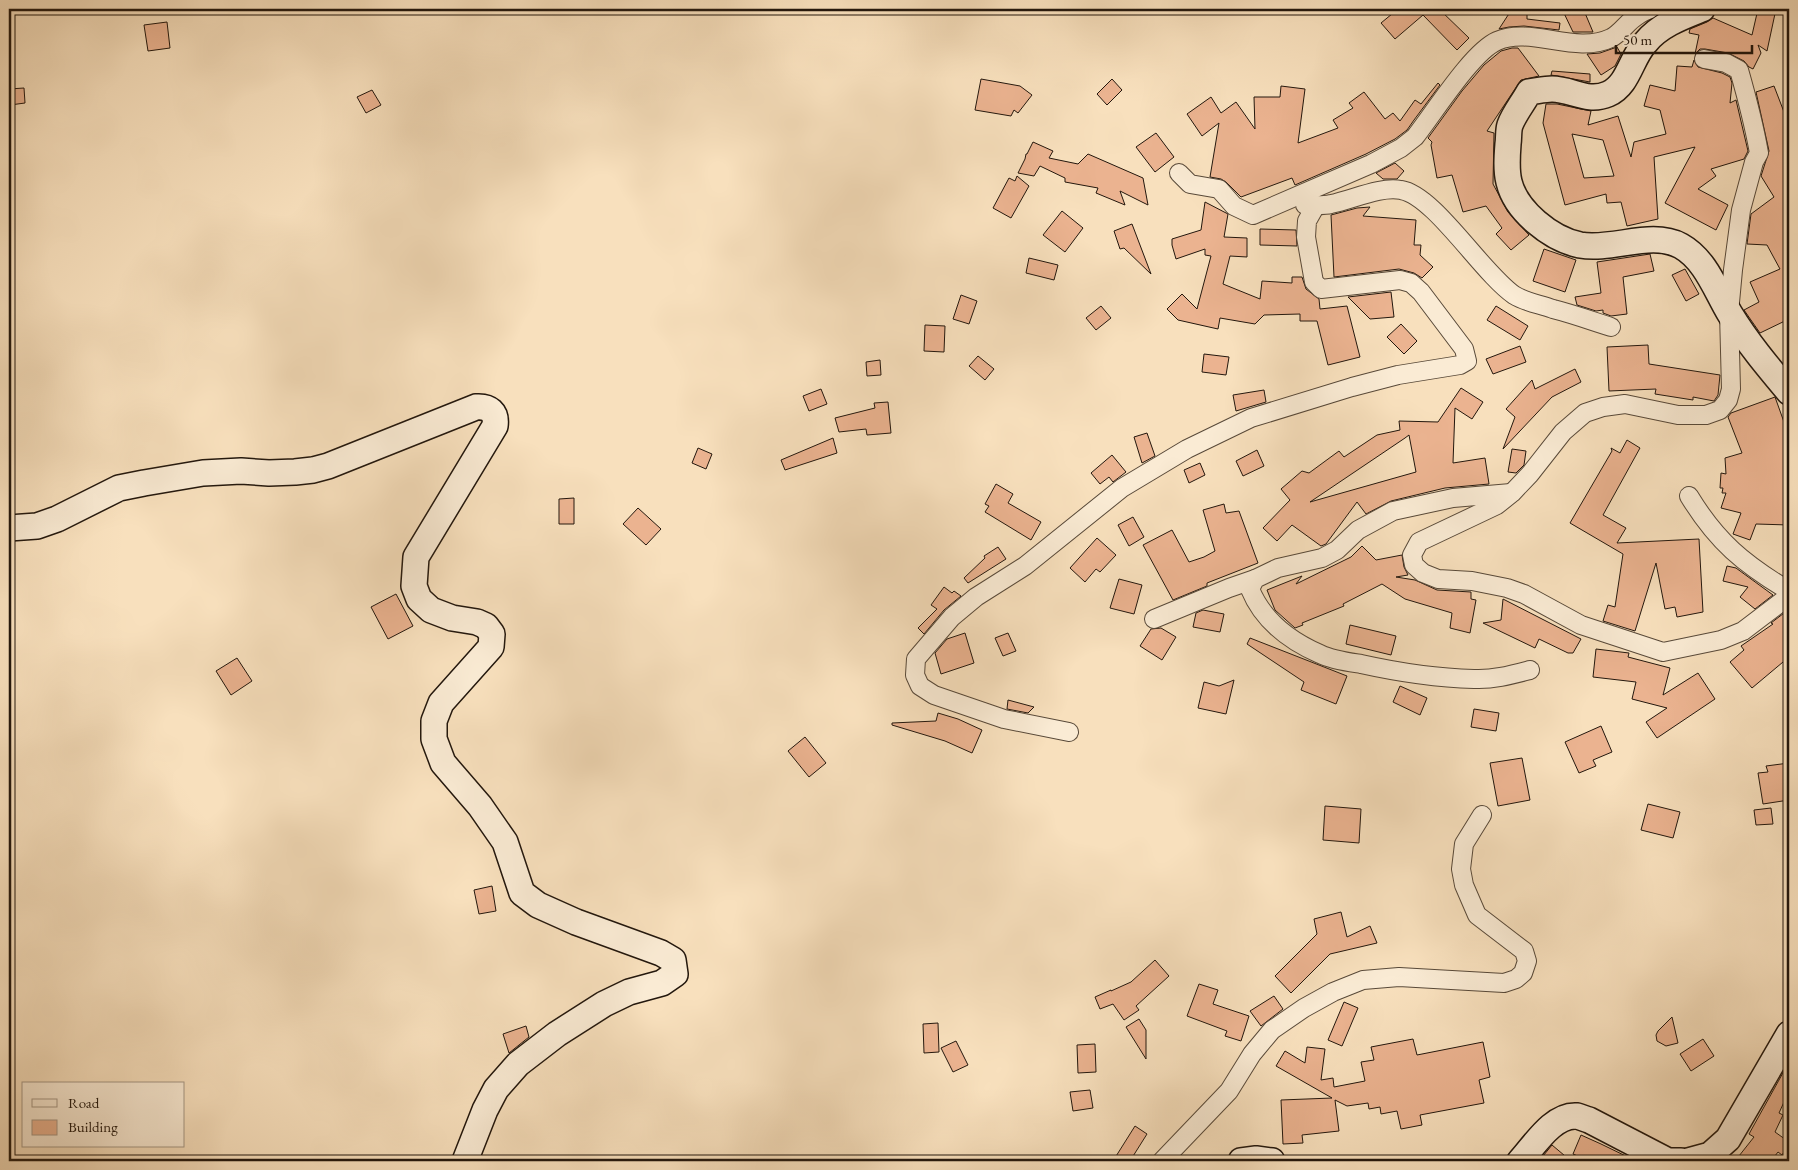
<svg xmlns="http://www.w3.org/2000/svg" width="1798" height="1170" viewBox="0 0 1798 1170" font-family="'EB Garamond',serif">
<rect width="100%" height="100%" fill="#f8e0bd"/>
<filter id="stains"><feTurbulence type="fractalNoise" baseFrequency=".004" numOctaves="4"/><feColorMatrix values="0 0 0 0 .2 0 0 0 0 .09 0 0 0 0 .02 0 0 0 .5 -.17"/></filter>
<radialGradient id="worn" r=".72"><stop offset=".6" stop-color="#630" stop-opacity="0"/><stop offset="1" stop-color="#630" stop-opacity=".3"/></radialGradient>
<!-- building -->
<g fill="#ebb390" stroke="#23170d" fill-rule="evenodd">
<path d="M1398,9H1439L1469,38L1457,50L1423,15L1395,39L1381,23Z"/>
<path d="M1512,9H1527V19L1560,23L1559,30L1524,26L1509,27L1499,29Z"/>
<path d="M1562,9H1580L1582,14L1585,13L1593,32H1573Z"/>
<path d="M1758,9H1776L1767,51L1758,45L1761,53L1753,69L1749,67L1744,61L1728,53L1705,49H1700L1695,54L1699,35L1689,33L1690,29L1707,22L1713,18L1752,35Z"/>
<path d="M167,22L170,48L148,51L144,25Z"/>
<path d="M1617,47L1621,54L1615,66L1601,75L1587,54L1600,53Z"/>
<path d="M1512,48H1518L1539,76L1521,80L1487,131L1494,133L1493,184L1508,212L1529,235L1511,250L1496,234L1502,228L1486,206L1463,212L1452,175L1437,178L1431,145L1432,142L1428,138L1462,91L1484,65L1501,51Z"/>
<path d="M1694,60L1698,67L1722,73L1730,77L1732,83L1730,103L1736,100L1748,151L1744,159L1711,169L1716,176L1698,189L1728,205L1716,230L1665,203L1695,147L1654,157L1658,219L1627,226L1621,202L1607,203L1606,194L1565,205L1543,123L1546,104H1557L1591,111L1588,125L1618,116L1631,157L1634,142L1666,134L1660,110L1644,106L1650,85L1675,91L1677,66L1692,67ZM1572,134L1603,140L1614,176L1584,178Z"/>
<path d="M1552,71L1590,74V82L1551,75Z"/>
<path d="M981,79L1020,86L1032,95L1018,113L1014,110L1011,116L975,110Z"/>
<path d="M1112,79L1122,90L1107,105L1097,94Z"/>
<path d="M1438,83L1440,85L1414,120L1407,130L1395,139L1366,154L1295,185L1292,178L1241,197L1226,182L1221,179L1210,177L1219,123L1202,136L1187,114L1211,97L1221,113L1236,102L1255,129L1254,97H1280L1281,86L1305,89L1298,143L1338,128L1333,120L1353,108L1349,103L1364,92L1385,119L1393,113L1400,121L1415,100L1421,104Z"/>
<path d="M1774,86L1789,125V319L1760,333L1744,310L1759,302L1750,282L1780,269L1767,245L1747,244L1751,214L1774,197L1761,176L1769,151L1756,92Z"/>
<path d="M24,88L25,103L10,105L9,89Z"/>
<path d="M372,90L381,105L366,113L357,97Z"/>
<path d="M1156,133L1174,157L1155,172L1136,147Z"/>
<path d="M1033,142L1053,151L1049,158L1078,164L1088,154L1143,178L1148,205L1120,191L1125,205L1096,193L1098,188L1065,182V178L1040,166L1034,176L1018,173L1025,159L1026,154H1027Z"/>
<path d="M1395,163L1404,171L1397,179H1383L1376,173Z"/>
<path d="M1017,176L1029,186L1011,218L993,208L1009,178L1015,181Z"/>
<path d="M1205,202L1228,214L1224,237L1247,238V257L1230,256L1223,284L1260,299L1262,281L1292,283V277H1302L1306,289L1319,299L1320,309L1347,306L1360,357L1328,365L1317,321H1300V314L1264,315L1255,324L1220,318L1218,329L1178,320L1167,309L1182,294L1197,309L1211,256L1205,255V249L1176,259L1172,245V239L1201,230Z"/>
<path d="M1370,207L1363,216L1416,220L1414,245H1421L1420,255L1433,267L1422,278L1414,273L1399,269L1334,277L1331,215L1357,208Z"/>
<path d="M1062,211L1083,228L1065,252L1043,235Z"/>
<path d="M1132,224L1151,274L1124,248L1120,249L1114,231Z"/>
<path d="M1260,229L1296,230L1297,246L1260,245Z"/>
<path d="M1544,249L1576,260L1565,292L1533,281Z"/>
<path d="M1650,254L1654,271L1623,277L1627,314L1611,316L1603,313V310L1596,311L1577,305L1575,297L1601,293L1597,262Z"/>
<path d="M1029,258L1058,265L1054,280L1026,273Z"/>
<path d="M1685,269L1699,294L1686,301L1672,275Z"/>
<path d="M1391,292L1394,317L1370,319L1348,297Z"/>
<path d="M961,295L977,301L969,324L953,319Z"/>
<path d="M1101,306L1111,318L1096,330L1086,318Z"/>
<path d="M1496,306L1528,326L1520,340L1487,320Z"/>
<path d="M1401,324L1417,341L1404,354L1387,337Z"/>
<path d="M925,325L945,326L944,352L924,351Z"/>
<path d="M1648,345L1649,364L1720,375L1718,395L1714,401L1693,397V400L1655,394L1656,389L1609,391L1607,347Z"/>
<path d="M1520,346L1526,362L1493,374L1486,359Z"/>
<path d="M1204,354L1229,357L1226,375L1202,372Z"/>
<path d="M978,356L994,369L985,380L969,366Z"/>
<path d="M880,360L881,375L867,376L866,362Z"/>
<path d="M1575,369L1581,382L1552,397L1503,449L1515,417L1506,409L1532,380L1535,389Z"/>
<path d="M1461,388L1483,402L1472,419L1455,408L1453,463L1485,458L1489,484L1445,488L1391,501L1366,514L1357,502L1326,544L1321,546L1292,525L1277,541L1263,528L1290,500L1281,489L1302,471L1309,473L1339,451L1344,457L1377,435L1400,430L1399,421L1438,422ZM1409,435L1416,472L1310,502L1405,438Z"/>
<path d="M821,389L827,404L809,411L803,396Z"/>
<path d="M1264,390L1266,402L1236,411L1233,395Z"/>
<path d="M1775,397L1789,436V525L1756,524L1750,540L1733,534L1741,513L1721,508L1726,493H1722L1723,488H1720L1721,473L1726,474L1725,458L1742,453L1728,417L1731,413Z"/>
<path d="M888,402L891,433L867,435L866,429L839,432L835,418L875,408L874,403Z"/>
<path d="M1147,433L1155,456L1142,463L1134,437Z"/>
<path d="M833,438L837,453L785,470L781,460Z"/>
<path d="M1627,440L1640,448L1603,515L1626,528L1617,543L1699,539L1703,612L1677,617L1675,607L1665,609L1656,563L1635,631L1603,621L1608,605L1615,607L1623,554L1570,523L1612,451L1611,448L1620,453Z"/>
<path d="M698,448L712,454L706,469L692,463Z"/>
<path d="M1512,449L1526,451L1524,465L1516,473L1508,472Z"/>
<path d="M1257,450L1264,466L1243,476L1236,461Z"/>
<path d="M1112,455L1126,472L1113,482L1109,477L1100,484L1091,473Z"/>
<path d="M1200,463L1205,475L1189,483L1184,470Z"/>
<path d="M996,484L1013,494L1008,503L1041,522L1031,540L985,512L989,506L985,504Z"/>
<path d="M574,498V524H559V499Z"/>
<path d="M1224,504L1226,513L1239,511L1258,563L1207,583V586L1173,600L1143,545L1172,530L1189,562L1204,557L1215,551L1203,510Z"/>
<path d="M638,508L661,529L646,545L623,524Z"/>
<path d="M1133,517L1144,537L1129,546L1118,525Z"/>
<path d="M1097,538L1116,555L1100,572L1096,569L1085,582L1070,568Z"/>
<path d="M1362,546L1376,560L1402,555L1404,567L1408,575L1396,577L1415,580L1437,590L1471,592V599L1476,600L1470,633L1450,628L1452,613L1405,599L1382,584L1343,604L1344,606L1302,623L1303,625L1295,628L1275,610L1267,590L1302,576L1296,584L1351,557Z"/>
<path d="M998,547L1006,559L968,583L964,578L985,558L984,556Z"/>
<path d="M1727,566L1736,568L1773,595L1755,609L1740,597L1748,587L1723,581Z"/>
<path d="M1119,579L1142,585L1134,614L1110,608Z"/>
<path d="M944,587L952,593L954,591L961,596L944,610L924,634L918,628L937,609L931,605Z"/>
<path d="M396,594L413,626L388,639L371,607Z"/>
<path d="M1503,599L1581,639L1573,653H1568L1539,639L1535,648L1483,623L1501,620Z"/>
<path d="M1203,610L1224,614L1220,632L1193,627L1196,613Z"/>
<path d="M1788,610L1789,657L1752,688L1730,662L1744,650L1741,646L1773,624L1771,623Z"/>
<path d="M1350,625L1396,636L1391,655L1346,644Z"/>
<path d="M1161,628L1176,637L1162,660L1140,646L1151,629Z"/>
<path d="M965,633L974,663L941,674L935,653L947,639Z"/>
<path d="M1008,633L1016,651L1003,656L995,638Z"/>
<path d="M1250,638L1347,676L1336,704L1301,690L1304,682L1247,644Z"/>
<path d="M1596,649L1629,653L1628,657L1670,668L1663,695L1698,673L1715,699L1657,738L1646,722L1667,708L1632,699L1636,682L1593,677Z"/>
<path d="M237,658L252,681L231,695L216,671Z"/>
<path d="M1234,680L1226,714L1198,708L1204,682L1219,686Z"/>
<path d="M1400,686L1427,698L1420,715L1393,702Z"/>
<path d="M1008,700L1034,707L1028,713L1007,709Z"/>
<path d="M1474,709L1499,713L1496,731L1471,727Z"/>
<path d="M938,713L958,719L982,730L972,753L945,741L892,725V723L936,721Z"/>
<path d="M1601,726L1612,752L1593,760L1596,766L1579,773L1565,742Z"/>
<path d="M805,737L826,763L809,777L788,751Z"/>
<path d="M1522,758L1530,800L1498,806L1490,763Z"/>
<path d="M1789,763V800L1763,804L1758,773L1768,772L1766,766Z"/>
<path d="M1648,804L1680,812L1673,838L1641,830Z"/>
<path d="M1325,806L1361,809L1359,843L1323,840Z"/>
<path d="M1771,808L1773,824L1756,825L1754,810Z"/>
<path d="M492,886L496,911L479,914L474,890Z"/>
<path d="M1341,912L1347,937L1370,926L1377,943L1330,954L1291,993L1275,976L1317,934L1314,919Z"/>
<path d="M1155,960L1169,976L1136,1006L1139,1010L1124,1020L1113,1004L1100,1009L1095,997L1111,990V991L1131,982Z"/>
<path d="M1199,984L1218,990L1213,1004L1249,1016L1241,1041L1225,1036L1227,1031L1187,1016Z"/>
<path d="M1274,996L1283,1009L1261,1026L1250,1011Z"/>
<path d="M1344,1002L1358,1008L1342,1046L1328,1040Z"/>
<path d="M1672,1017L1678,1043L1666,1046L1657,1041L1656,1035L1658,1031Z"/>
<path d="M1139,1019L1146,1030V1059L1126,1027Z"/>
<path d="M938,1023L939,1052L924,1053L923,1024Z"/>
<path d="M526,1026L529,1037L509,1053L503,1034Z"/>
<path d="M1413,1039L1417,1055L1483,1042L1490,1077L1479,1080L1484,1103L1420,1115L1422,1125L1401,1129L1397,1111L1381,1114L1380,1107L1369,1109L1368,1103L1347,1106L1335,1100L1339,1131L1302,1135L1303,1143L1283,1144L1281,1100L1332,1098L1276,1066L1285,1051L1305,1063L1307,1047L1325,1049L1321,1080L1333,1078L1334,1087L1365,1081L1361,1062L1374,1060L1371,1047Z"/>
<path d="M1703,1039L1714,1056L1691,1071L1680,1054Z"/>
<path d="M956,1041L968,1065L953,1072L941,1048Z"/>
<path d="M1095,1044L1096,1072L1078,1073L1077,1045Z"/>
<path d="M1789,1062V1091L1779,1113L1783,1115L1775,1132L1789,1142V1144L1782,1155L1778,1152L1771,1161H1735L1754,1137L1749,1134Z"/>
<path d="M1090,1090L1093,1108L1073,1111L1070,1092Z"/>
<path d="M1135,1126L1147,1134L1130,1161H1113Z"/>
<path d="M1581,1135L1601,1144L1636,1161H1589L1573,1154Z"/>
<path d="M1552,1145L1571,1161H1539Z"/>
</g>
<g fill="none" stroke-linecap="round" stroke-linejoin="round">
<!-- street casing -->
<g stroke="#584939" stroke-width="20">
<g id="street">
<path d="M1704,59L1726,63L1739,70C1747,98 1754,125 1759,153L1754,162L1741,210L1733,270L1729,313L1731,389L1728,400L1720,410L1706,415H1678L1625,404L1603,407L1585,413L1563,432L1530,474L1512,493L1497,505L1419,542L1412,555L1414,565L1423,573L1438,579L1472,581L1507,588L1524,594L1581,625L1663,652L1721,640L1743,631L1789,596"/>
<path d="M1179,173L1190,184L1219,189L1234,206L1253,215L1371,164L1401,148L1415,137C1434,113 1472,52 1497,41C1531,26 1575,55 1611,38C1621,33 1627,22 1637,16C1641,13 1646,11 1650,9"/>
<path d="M1305,205C1313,205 1323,206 1331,204C1352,200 1380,186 1401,190C1434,195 1482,273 1514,295C1527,303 1540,304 1553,309C1573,314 1592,321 1611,327"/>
<path d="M1511,493L1453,498L1393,511L1358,530L1337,550L1322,558L1278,568L1255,579L1250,589C1263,621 1290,641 1320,654C1332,660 1348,662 1361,664C1397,672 1436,678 1474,679C1493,680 1511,675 1530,670"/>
<path d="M1689,496C1717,542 1744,564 1789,591"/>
<path d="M1154,619L1229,588L1255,579"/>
<path d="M1069,732L1004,719L934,695L920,686L915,675L916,659L952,617L976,597L1025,566L1122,488L1187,449L1251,418L1352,387L1398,375L1460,365L1467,361L1464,349L1421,292L1411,283L1400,280L1321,289L1314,282L1306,237L1307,221L1316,205"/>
<path d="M1162,1161L1229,1091L1252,1054L1272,1030L1304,1008L1333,992L1363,980L1399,977L1504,983L1516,979L1523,973L1527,961L1524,951L1477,915L1464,885L1461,869L1464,844L1482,815"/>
</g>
</g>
<!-- secondary casing -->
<g stroke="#23170d" stroke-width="28">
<g id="secondary">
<path d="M1702,9C1682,17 1660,25 1646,42C1631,57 1629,85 1608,94C1587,103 1572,89 1552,89C1545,89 1537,91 1529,92C1523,103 1514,114 1510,125C1508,131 1509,138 1508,144C1507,157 1506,170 1509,182C1516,211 1551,239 1580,245C1613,251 1651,230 1681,246C1706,260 1716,291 1730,314C1747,342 1768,367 1789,392"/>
<path d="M9,528L37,526L57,519L119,488L144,483L203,473L241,471L269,473L295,472L313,470L328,466L476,407C489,406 497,412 495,426L416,557L414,586L419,599L431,610L452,618L477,622L486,626L492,634L491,647L441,703L434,721V739L443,763L480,806L505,842L522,893L538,905L576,922L661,953L673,960L675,974L662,983L629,992L604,1004L557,1034L518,1064L496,1089L485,1110L465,1161"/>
<path d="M1241,1161L1256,1159L1272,1161"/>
<path d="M1520,1161C1534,1146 1553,1114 1577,1116C1581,1117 1585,1119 1589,1120L1668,1161H1681"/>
<path d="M1688,1161L1710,1155L1728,1139L1789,1034"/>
</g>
</g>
<!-- street -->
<use href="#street" stroke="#faebd4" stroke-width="18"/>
<!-- secondary -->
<use href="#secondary" stroke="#faebd4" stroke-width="25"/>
</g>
<!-- margin -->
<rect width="1798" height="1170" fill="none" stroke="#f8e0bd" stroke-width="30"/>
<rect x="10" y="10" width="1778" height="1150" fill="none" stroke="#23170d" stroke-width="2.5"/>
<rect x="15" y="15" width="1768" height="1140" fill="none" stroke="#23170d"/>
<!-- legend -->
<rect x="22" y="1082" width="162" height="65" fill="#faebd4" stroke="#a49684"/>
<rect x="32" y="1099" width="25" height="8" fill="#faebd4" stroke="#a49684"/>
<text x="68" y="1108" font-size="15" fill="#23170d">Road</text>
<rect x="32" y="1120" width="25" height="15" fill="#ebb390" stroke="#a49684"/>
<text x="68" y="1132" font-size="15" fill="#23170d">Building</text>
<!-- scale -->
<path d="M1616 45v8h136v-8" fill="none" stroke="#23170d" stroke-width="2.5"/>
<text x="1623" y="45" font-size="15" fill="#23170d" stroke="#faebd4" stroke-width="4" paint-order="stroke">50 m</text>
<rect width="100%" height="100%" filter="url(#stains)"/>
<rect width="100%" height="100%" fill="url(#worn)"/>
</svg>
